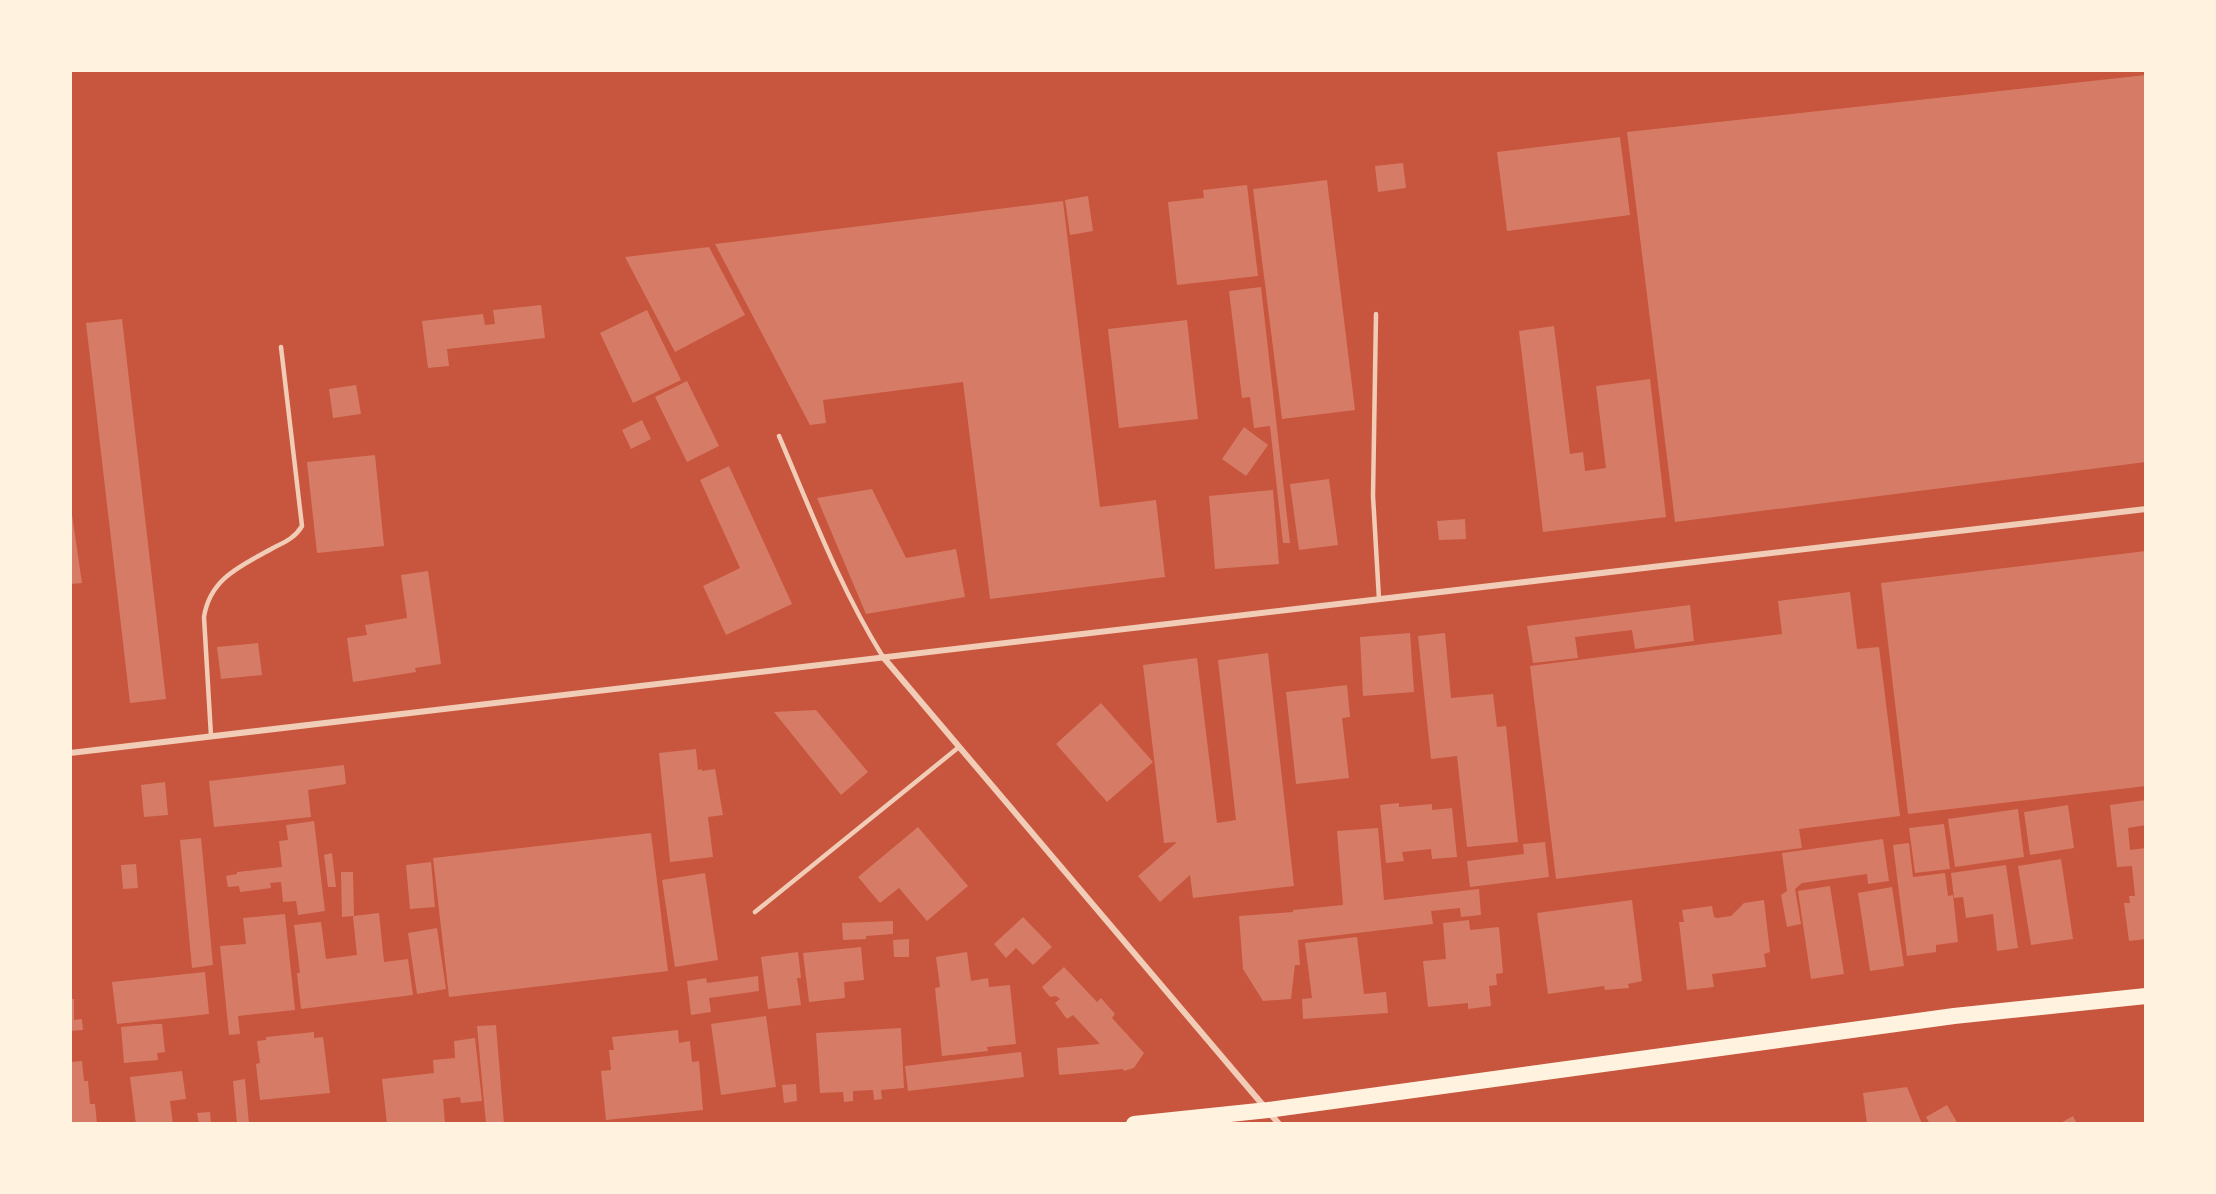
<svg xmlns="http://www.w3.org/2000/svg" width="2216" height="1194" viewBox="0 0 2216 1194" font-family="'Nunito Sans',sans-serif">
<rect width="100%" height="100%" fill="#c8553d"/>
<!-- building -->
<g fill="#d67c66">
<path d="M2146,75V462L1675,522L1627,132Z"/>
<path d="M1620,137L1630,215L1507,231L1497,152Z"/>
<path d="M1403,163L1406,188L1378,192L1375,166Z"/>
<path d="M1327,180L1355,410L1282,419L1253,189Z"/>
<path d="M1247,185L1258,276L1177,285L1168,202L1204,198L1203,190Z"/>
<path d="M1088,196L1093,231L1070,235L1065,200Z"/>
<path d="M1063,201L1100,507L1156,500L1165,577L990,599L963,382L823,400L826,423L810,425L715,244Z"/>
<path d="M709,247L745,315L675,352L625,257Z"/>
<path d="M1261,287L1290,543H1283L1270,426L1254,428L1250,397L1242,398L1229,291Z"/>
<path d="M541,305L545,338L447,349L449,366L428,368L422,321L483,314L485,325L495,324L493,310Z"/>
<path d="M647,310L681,380L633,403L600,333Z"/>
<path d="M122,319L166,699L130,703L86,323Z"/>
<path d="M1187,320L1198,419L1119,428L1108,329Z"/>
<path d="M1554,326L1570,454L1583,452L1585,471L1606,468L1596,386L1650,379L1666,517L1543,532L1519,331Z"/>
<path d="M687,381L719,446L687,462L655,397Z"/>
<path d="M356,385L361,414L333,418L329,389Z"/>
<path d="M642,420L651,439L631,449L622,430Z"/>
<path d="M1244,427L1268,445L1246,476L1222,459Z"/>
<path d="M375,455L384,546L317,553L307,462Z"/>
<path d="M729,466L792,604L726,635L703,586L740,568L700,480Z"/>
<path d="M1329,479L1338,545L1299,550L1290,484Z"/>
<path d="M872,489L906,558L956,549L965,597L866,614L817,498Z"/>
<path d="M1273,490L1279,564L1215,569L1209,496Z"/>
<path d="M70,501L82,583L70,584Z"/>
<path d="M1465,519L1466,539L1439,540L1437,521Z"/>
<path d="M2146,551V786L1908,814L1881,583Z"/>
<path d="M428,571L441,664L415,668L416,672L353,682L347,638L367,635L365,625L407,618L401,575Z"/>
<path d="M1850,592L1857,649L1879,647L1900,816L1799,829L1802,848L1556,879L1530,666L1782,634L1778,601Z"/>
<path d="M1690,605L1694,641L1635,649L1632,630L1575,637L1578,658L1533,663L1527,626Z"/>
<path d="M1410,633L1414,692L1363,696L1360,637Z"/>
<path d="M1445,633L1451,698L1493,694L1497,727L1506,726L1518,842L1467,847L1457,756L1431,759L1418,636Z"/>
<path d="M258,643L262,675L221,679L217,647Z"/>
<path d="M1268,653L1294,886L1193,898L1190,875L1160,902L1138,876L1177,842L1164,843L1143,665L1197,658L1217,823L1236,820L1218,660Z"/>
<path d="M1347,685L1350,717L1342,718L1349,778L1296,784L1286,692Z"/>
<path d="M1101,703L1153,762L1107,802L1056,744Z"/>
<path d="M816,710L868,772L841,795L774,712Z"/>
<path d="M696,749L698,770L702,769V771L715,769L723,815L708,817L713,857L670,862L659,753Z"/>
<path d="M344,765L346,784L308,790L311,817L214,827L209,781Z"/>
<path d="M165,782L168,815L144,817L141,785Z"/>
<path d="M2146,800V825L2128,828L2130,850L2146,848V939L2129,941L2124,903H2130L2129,896H2135L2132,866L2117,867L2110,805Z"/>
<path d="M1399,803V807L1432,804V810L1452,808L1457,857L1432,859L1431,849L1402,852L1404,861L1386,863L1380,805Z"/>
<path d="M2068,805L2074,848L2030,855L2024,812Z"/>
<path d="M2018,809L2024,857L1955,867L1948,819Z"/>
<path d="M314,821L325,911L298,915L296,901L283,902L281,882L270,883L271,888L240,892L239,886L228,887L226,876L237,874V872L282,867L279,841L288,840L286,825Z"/>
<path d="M1944,824L1950,869L1915,873L1909,828Z"/>
<path d="M918,827L968,886L927,921L899,888L880,903L858,877Z"/>
<path d="M1378,828L1384,900L1479,889L1481,915L1461,917L1460,908L1431,911L1433,924L1298,940L1300,965H1295L1291,999L1263,1001L1243,969L1239,916L1293,912V910L1343,905L1337,831Z"/>
<path d="M651,833L668,971L449,997L433,858Z"/>
<path d="M201,838L213,965L192,968L180,840Z"/>
<path d="M1883,839L1889,881L1868,884L1867,874L1802,883L1795,889L1801,924L1787,927L1781,895L1787,891L1782,853Z"/>
<path d="M1545,842L1549,877L1470,887L1467,861L1524,854L1523,844Z"/>
<path d="M1909,843L1913,877L1945,873L1948,896L1953,895L1958,942L1936,945V952L1907,956L1893,845Z"/>
<path d="M332,853L336,887H328L324,855Z"/>
<path d="M2061,859L2073,939L2031,945L2018,866Z"/>
<path d="M431,862L435,907L410,909L406,865Z"/>
<path d="M136,864L138,888L123,889L121,865Z"/>
<path d="M2006,865L2018,948L1997,951L1993,914L1966,918L1963,897L1954,898L1951,873Z"/>
<path d="M341,872H353L354,916L379,913L384,962L408,959L413,995L301,1009L297,973H300L294,925L321,922L326,959L357,955L353,917L354,916L342,917Z"/>
<path d="M705,873L718,960L675,967L662,880Z"/>
<path d="M1830,886L1844,974L1811,979L1798,891Z"/>
<path d="M1892,887L1904,966L1870,971L1858,893Z"/>
<path d="M1632,900L1642,981L1628,984L1629,988L1605,990L1604,986L1548,994L1537,913Z"/>
<path d="M1764,900L1770,952L1764,954L1766,967L1712,974L1714,987L1687,990L1679,922H1684L1682,910L1712,906L1714,917L1717,918L1731,916L1744,903Z"/>
<path d="M285,914L295,1010L238,1016L240,1034L229,1035L220,946L246,944L243,918Z"/>
<path d="M1023,917L1052,947L1033,965L1016,948L1006,958L994,944Z"/>
<path d="M1469,920L1470,930L1499,927L1503,973L1496,974L1497,985L1489,986L1491,1006L1468,1009V1003L1428,1007L1423,961L1446,959L1443,923Z"/>
<path d="M893,921V934L866,936V939L843,940L842,923Z"/>
<path d="M437,928L446,989L417,994L408,933Z"/>
<path d="M1357,937L1364,994L1386,992L1388,1013L1303,1019L1302,999L1312,998L1305,943Z"/>
<path d="M909,939V957H894L893,940Z"/>
<path d="M861,947L864,980L844,982L845,998L809,1002L803,953Z"/>
<path d="M798,952L801,978H797L801,1005L768,1009L761,957Z"/>
<path d="M967,952L971,981L988,978L989,987L1010,985L1016,1044L987,1047L988,1051L942,1056L935,988L940,987L936,957Z"/>
<path d="M1064,967L1097,1002L1101,998L1115,1014L1112,1018L1144,1053L1134,1068L1124,1071L1123,1069L1059,1075L1057,1048L1100,1044L1073,1015L1067,1019L1055,1003L1060,999L1056,996L1050,997L1042,987Z"/>
<path d="M205,972L209,1014L117,1024L112,982Z"/>
<path d="M758,976L759,991L709,998L711,1012L691,1015L687,981L706,978L707,983Z"/>
<path d="M70,999H74V1020L82,1019L83,1030L70,1031Z"/>
<path d="M766,1016L776,1087L721,1095L711,1024Z"/>
<path d="M155,1024H162L165,1052L157,1053L158,1060L124,1063L121,1027Z"/>
<path d="M496,1025L504,1124H486L477,1026Z"/>
<path d="M901,1028L904,1088L881,1090L882,1099L874,1100L873,1090L853,1091V1101L844,1102L843,1092L820,1093L816,1033Z"/>
<path d="M678,1030L679,1043L690,1041L692,1062L699,1061L703,1110L606,1120L601,1071L611,1070L609,1050H614L612,1037Z"/>
<path d="M314,1032V1038L323,1037L330,1093L260,1100L256,1064L260,1063L257,1041L266,1040V1037Z"/>
<path d="M475,1038L482,1101L461,1103L460,1097L443,1099L445,1124H387L382,1079L434,1073L433,1060L455,1058L454,1041Z"/>
<path d="M1021,1052L1024,1077L908,1091L905,1066Z"/>
<path d="M82,1061L84,1081H88L90,1104H95L97,1124H70V1062Z"/>
<path d="M182,1071L186,1099L170,1101L173,1124H136L130,1077Z"/>
<path d="M245,1079L249,1124H237L233,1081Z"/>
<path d="M796,1084L797,1101L784,1103L782,1085Z"/>
<path d="M1907,1087L1922,1124H1867L1863,1093Z"/>
<path d="M1947,1105L1958,1124H1930L1926,1117Z"/>
<path d="M210,1112L211,1124H199L197,1113Z"/>
<path d="M2073,1116L2077,1124H2059Z"/>
</g>
<g fill="none" stroke-linecap="round" stroke-linejoin="round">
<!-- service -->
<g stroke="#f1ccb7" stroke-width="4.5">
<path d="M1376,314L1373,496L1379,599"/>
<path d="M779,436C811,511 840,588 883,657"/>
<path d="M211,736L204,617C210,578 241,566 273,548C285,542 295,538 302,526L281,347"/>
<path d="M755,912L959,747"/>
</g>
<!-- minor -->
<g stroke="#f1ccb7" stroke-width="6">
<path d="M883,657L1279,1124"/>
<path d="M70,753L2146,509"/>
</g>
<!-- trunk -->
<path stroke="#fff3e0" stroke-width="16" d="M1134,1124L1268,1110L1954,1016L2146,996"/>
</g>
<!-- border -->
<rect width="2216" height="1194" fill="none" stroke="#fff3e0" stroke-width="144"/>
</svg>
